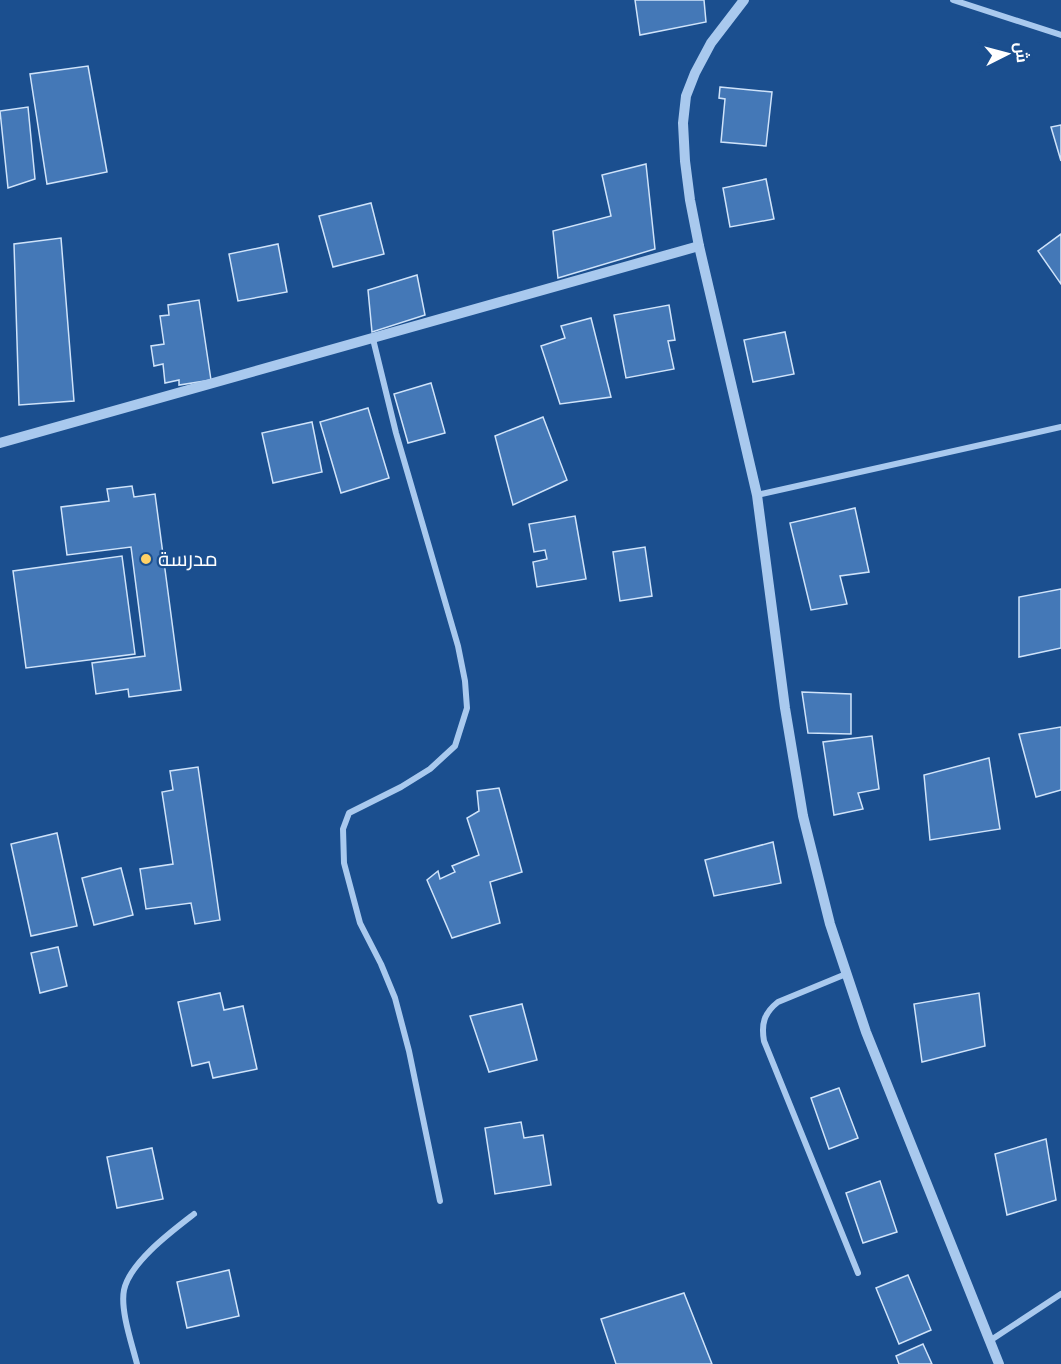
<svg xmlns="http://www.w3.org/2000/svg" width="1061" height="1364" viewBox="0 0 1061 1364" font-family="'Alegreya Sans',Cairo,sans-serif">
<rect width="100%" height="100%" fill="#1b4f8f"/>
<!-- building -->
<g fill="#4478b7" stroke="#cfe3fa" stroke-width="1.5">
<path d="M635,0H704L706,22L640,35Z"/>
<path d="M88,66L107,172L47,184L30,74Z"/>
<path d="M720,87L772,92L766,146L721,142L725,99L719,98Z"/>
<path d="M28,107L35,179L8,188L0,111Z"/>
<path d="M1061,125V161L1051,127Z"/>
<path d="M646,164L655,249L558,278L553,231L611,216L602,175Z"/>
<path d="M766,179L774,219L730,227L723,188Z"/>
<path d="M371,203L384,254L333,267L319,216Z"/>
<path d="M1061,234V284L1038,251Z"/>
<path d="M61,238L74,401L19,405L14,244Z"/>
<path d="M278,244L287,292L238,301L229,254Z"/>
<path d="M417,275L425,315L372,332L368,290Z"/>
<path d="M199,300L211,380L179,385V380L165,383L163,364L154,366L151,346L164,344L160,316L169,315L168,305Z"/>
<path d="M669,305L675,340L668,341L674,369L626,378L614,315Z"/>
<path d="M591,318L611,397L560,404L541,346L565,338L561,326Z"/>
<path d="M785,332L794,374L753,382L744,340Z"/>
<path d="M431,383L445,433L408,443L394,394Z"/>
<path d="M368,408L389,478L341,493L320,422Z"/>
<path d="M543,417L567,480L513,505L495,436Z"/>
<path d="M312,422L322,472L273,483L262,433Z"/>
<path d="M132,486L134,497L155,494L181,690L129,697L128,689L96,694L92,663L145,656L131,547L67,555L61,507L109,501L107,489Z"/>
<path d="M855,508L869,572L840,576L847,604L811,610L790,523Z"/>
<path d="M575,516L586,579L537,587L533,562L547,559L545,550L534,552L529,524Z"/>
<path d="M645,547L652,596L620,601L613,552Z"/>
<path d="M122,556L135,654L26,668L13,571Z"/>
<path d="M1061,589V648L1019,657V597Z"/>
<path d="M802,692L851,694V734L808,733Z"/>
<path d="M1061,727V790L1036,797L1019,734Z"/>
<path d="M872,736L879,789L858,793L863,809L834,815L823,742Z"/>
<path d="M989,758L1000,829L930,840L924,775Z"/>
<path d="M198,767L220,920L195,924L191,903L146,909L140,869L173,864L162,792L173,790L170,771Z"/>
<path d="M499,788L522,872L490,882L500,923L452,938L427,880L438,871L440,879L455,872L452,866L479,855L467,818L479,811L477,791Z"/>
<path d="M57,833L77,926L31,936L11,844Z"/>
<path d="M773,842L781,883L714,896L705,860Z"/>
<path d="M121,868L133,915L94,925L82,878Z"/>
<path d="M58,947L67,986L40,993L31,953Z"/>
<path d="M220,993L224,1010L243,1006L257,1069L213,1078L209,1062L192,1066L178,1002Z"/>
<path d="M979,993L985,1046L922,1062L914,1004Z"/>
<path d="M522,1004L537,1060L489,1072L470,1016Z"/>
<path d="M839,1088L858,1138L829,1149L811,1098Z"/>
<path d="M521,1122L524,1138L543,1135L551,1185L495,1194L485,1128Z"/>
<path d="M1046,1139L1056,1200L1007,1215L995,1154Z"/>
<path d="M152,1148L163,1199L117,1208L107,1157Z"/>
<path d="M880,1181L897,1232L863,1243L846,1193Z"/>
<path d="M229,1270L239,1316L187,1328L177,1282Z"/>
<path d="M908,1275L931,1330L899,1344L876,1288Z"/>
<path d="M684,1293L712,1364H616L601,1319Z"/>
<path d="M923,1344L932,1364H899L896,1356Z"/>
</g>
<g fill="none" stroke-linecap="round" stroke-linejoin="round">
<!-- minor -->
<g stroke="#a9c9ee" stroke-width="6">
<path d="M953,0L1061,35"/>
<path d="M373,339L396,433L458,646L465,681L467,708L455,746L430,769L401,787L349,813L343,829L344,863L360,923L381,964L395,998L409,1051L440,1201"/>
<path d="M757,495L1061,427"/>
<path d="M846,974L778,1002C764,1013 761,1024 764,1041L858,1273"/>
<path d="M991,1340L1061,1294"/>
<path d="M137,1364C132,1344 120,1310 124,1290C130,1262 172,1231 194,1214"/>
</g>
<!-- tertiary -->
<g stroke="#a9c9ee" stroke-width="10">
<path d="M744,0L711,43L695,73L686,96L683,123L685,161L690,200L699,246L757,495L785,708L803,816L830,924L866,1032L999,1364"/>
<path d="M0,443L699,246"/>
</g>
</g>
<!-- markers -->
<circle fill="#ffd166" stroke="#1b4f8f" stroke-width="2" cx="146" cy="559" r="6"/>
<g text-anchor="middle" stroke-width="4.5" stroke-linejoin="round" paint-order="stroke">
<!-- poi labels -->
<g font-size="21" fill="#fff" stroke="#1b4f8f" text-anchor="start">
<text x="158" y="566">مدرسة</text>
</g>
</g>
<!-- north arrow -->
<g transform="translate(1007 54) rotate(84)" stroke="#1b4f8f" stroke-width="4.5" paint-order="stroke">
<path d="M0-4.5L10 22L0 15L-10 22Z" fill="#ffffff"/>
<text y="-9" font-size="16" font-weight="bold" text-anchor="middle" fill="#ffffff">ش</text>
</g>
</svg>
